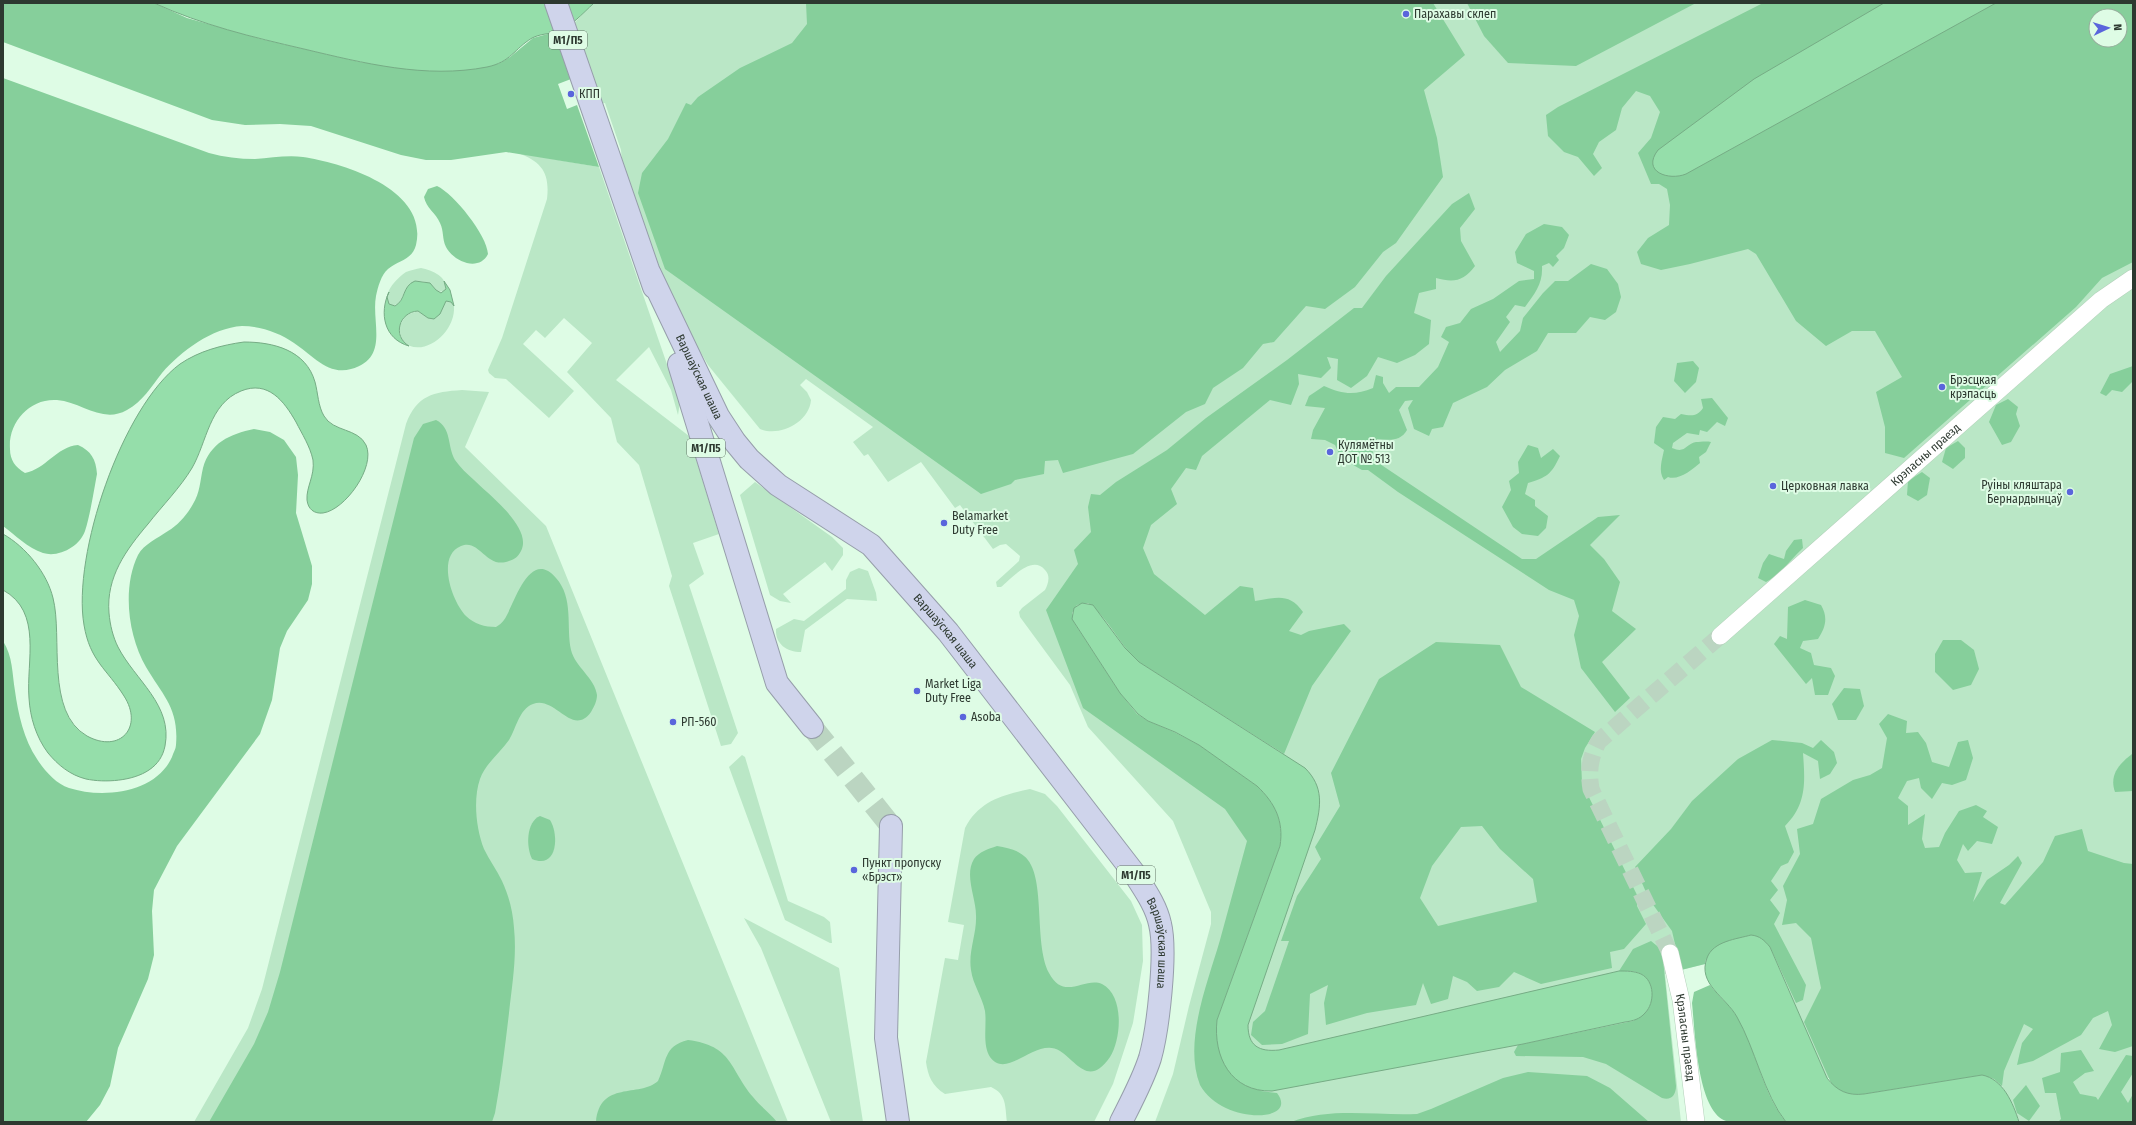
<svg xmlns="http://www.w3.org/2000/svg" width="2136" height="1125" viewBox="0 0 2136 1125" font-family="'Fira Sans Condensed',sans-serif">
<rect width="100%" height="100%" fill="#defce5"/>
<!-- green -->
<g fill="#bae7c6" fill-rule="evenodd">
<path d="M594,3H2133V1122H2019L2002,1086L1827,1078L1770,947L1706,959L1705,964L1665,974L1681,1122H1155L1173,1074L1189,1006L1211,924V912L1173,821L1088,727L1070,685L1020,617L1019,612L1022,608L1045,590C1048,584 1051,576 1045,570C1032,554 1011,579 1001,587H997L996,582L1019,561L1020,556L1006,544L1000,545L993,549L960,505L955,508L921,462L888,482L868,454L864,456L853,442L873,427L806,379L800,385L807,392L811,400C809,423 779,437 760,429L708,365L666,293L622,162L621,150L605,103L600,104L573,24ZM2096,16H2120V40H2096Z"/>
<path d="M518,153L599,167L680,402L678,415L671,390L649,347L616,380L689,436L719,534L693,543L704,574L689,585L738,733L731,744L721,746L669,586L672,576L639,465L617,442L611,418L567,372L592,343L564,318L545,338L536,330L523,344L574,391L549,418L506,379L495,378L489,373L488,370L502,338L547,199C550,173 542,162 518,153Z"/>
<path d="M421,268C432,270 449,277 445,291L438,292L430,283C405,277 409,288 398,304L391,306C379,296 397,278 406,272C411,270 416,269 421,268Z"/>
<path d="M446,301L451,302L454,306C456,333 422,360 402,341L399,327L406,315L418,311L428,318Z"/>
<path d="M462,390L489,392L465,447L546,526L788,1122H194L248,1028L262,989L406,424C417,395 433,392 462,390Z"/>
<path d="M755,482L832,537L843,548V555L832,571L825,562L783,594L791,603L780,601L770,595L740,495Z"/>
<path d="M859,568L868,571L876,593L877,601L847,599L805,630L801,652C787,652 775,644 776,629L794,619L804,621L846,589V580L850,572Z"/>
<path d="M742,755L745,757L788,901L824,917L830,922L832,943H830L785,920L729,767Z"/>
<path d="M1030,789L1045,794L1057,806L1131,901L1142,925L1143,961L1133,1023L1113,1084L1094,1122H1007C1005,1107 1007,1094 991,1087L945,1094C932,1086 928,1076 926,1062L945,958L958,960L964,925L948,922L965,828C979,801 1002,795 1030,789Z"/>
<path d="M744,918L839,968L863,1122H831L761,948Z"/>
</g>
<!-- forest -->
<g fill="#86cf9b" fill-rule="evenodd">
<path d="M3,3H154L187,18L261,39L360,62L433,71L473,69L500,63L510,57L533,38L555,32L571,79L558,84L567,109L577,105L599,167L506,152L451,160H426L401,155L311,126L280,124L245,125L212,120L3,42Z"/>
<path d="M806,3H1433L1465,55L1424,90L1437,138L1443,177L1396,243L1383,252L1355,287L1325,309L1306,306L1274,342L1263,344L1243,368L1213,388L1205,404L1186,412L1133,454L1063,473L1058,460L1045,461L1044,474L1015,480L1011,484L981,494L665,269L638,193L642,173L668,139L686,103L691,105L698,97L740,68L792,43L807,24Z"/>
<path d="M1467,3H1696L1576,66L1508,63L1484,36Z"/>
<path d="M1763,3H2133V262L2102,278L2076,307L1904,458L1885,453V427L1876,392L1902,377L1875,331H1852L1826,346L1796,321L1756,254L1748,249L1690,264L1661,270L1641,264L1637,252L1648,238L1669,225L1670,205L1667,189L1659,184H1651L1638,153L1651,138L1660,112L1650,96L1636,91L1622,108L1616,130L1599,142L1593,154L1602,168L1594,176L1578,157L1564,152L1548,136L1546,115L1558,107ZM2096,16H2120V40H2096Z"/>
<path d="M3,78L209,153C224,157 239,159 255,159C271,158 287,155 303,157C343,163 429,189 416,245C412,260 399,260 388,269C381,275 378,287 376,296C371,323 390,358 351,369C328,376 311,354 294,343C280,333 260,326 242,326C212,328 181,351 162,373C151,387 143,401 127,410C102,424 82,402 57,400C30,398 8,422 10,449C10,460 15,467 25,473C46,469 56,447 78,445C91,451 96,459 97,474C94,490 90,516 85,531C80,546 59,558 43,553C28,548 15,535 3,526Z"/>
<path d="M437,186C454,194 487,235 488,254C479,272 454,262 446,247C442,239 444,231 440,223C436,213 426,208 424,197L428,189Z"/>
<path d="M1469,193L1475,209L1460,228L1461,241L1475,266C1464,281 1454,283 1436,278V289L1419,293L1414,313L1431,320L1429,344L1415,355L1397,363L1378,357L1367,376L1351,388L1337,380L1338,359L1327,357L1331,368L1321,378L1298,374L1299,384L1291,405L1270,400L1202,456L1196,470L1186,468L1171,489L1177,504L1151,525L1143,548L1154,574L1205,615L1240,586L1253,588L1255,601C1276,598 1289,592 1303,612L1289,631L1301,635L1309,631L1344,624L1351,631L1312,686L1284,754L1139,662C1119,645 1109,618 1088,603L1077,605L1072,613L1075,624L1120,693L1137,714L1148,721L1174,732L1199,745L1257,786C1275,803 1284,821 1280,846L1217,1020L1261,1091L1277,1093C1300,1123 1222,1125 1200,1085C1183,1042 1208,982 1220,940C1229,907 1238,874 1247,841L1225,809L1083,708L1046,610L1078,564L1074,550L1091,532L1088,507L1091,494L1100,495L1116,482L1167,450L1206,418L1287,360L1354,308H1362L1386,276L1452,204Z"/>
<path d="M1544,224L1562,227L1569,235L1564,248L1556,256L1559,260L1553,267L1549,263L1542,266C1543,284 1535,293 1525,307L1515,305L1506,317L1510,322L1496,342L1500,352L1520,331L1523,318L1543,293L1555,281H1568L1591,264L1607,269L1618,284L1621,297L1616,312L1605,320L1590,317L1576,333H1548L1537,351L1505,370L1487,387L1453,403L1443,427L1432,429L1429,436L1414,429L1408,408L1413,400L1405,401L1399,410L1407,430C1400,442 1389,440 1377,439L1372,447L1374,460L1522,559H1536L1598,517L1620,515L1590,545L1604,559L1620,582L1612,611L1636,629L1602,662L1630,698L1615,712L1581,668L1574,635L1579,616L1574,600L1549,590L1398,492L1368,470H1362L1341,458L1335,445L1325,440L1311,439L1313,430L1325,408L1305,406L1309,396L1324,386C1342,394 1354,396 1373,388L1376,375L1383,377V383L1389,393L1396,387H1419L1438,367L1449,342L1441,337L1446,327L1460,323L1471,309L1493,299L1519,281L1534,279V271L1517,263L1515,252L1526,234Z"/>
<path d="M1693,361L1699,368L1696,382L1685,393L1674,381L1677,363Z"/>
<path d="M2133,366V381L2122,392L2112,390L2106,396L2100,393L2110,374Z"/>
<path d="M1712,398L1728,418L1725,426L1717,422L1707,432L1700,430L1699,435L1687,433L1673,443L1672,448C1686,454 1685,444 1696,442C1700,442 1706,441 1711,442L1706,452L1699,457L1700,463C1692,470 1678,481 1668,477L1664,480C1658,471 1662,460 1664,450L1654,443L1656,427L1663,417L1675,419L1681,414C1691,416 1697,417 1703,408L1701,399Z"/>
<path d="M2008,399L2018,407L2016,414L2020,426L2011,442L2002,445L1989,422L1996,405Z"/>
<path d="M436,420C452,428 447,446 455,460C460,467 467,474 474,480C489,495 533,528 521,551C518,557 515,559 509,561C486,570 480,538 461,546C436,556 452,602 466,616C474,624 485,627 496,627C499,625 502,623 504,620C514,606 529,547 556,578C574,598 566,627 571,650C575,667 595,678 597,695C597,701 594,707 591,712C572,738 555,695 533,704C519,709 516,729 509,740C500,753 485,764 480,779C473,799 476,829 484,849C489,860 497,870 502,881C509,896 513,912 514,928C517,957 512,985 509,1013C505,1047 501,1080 495,1113L492,1122H209L254,1044L268,1012L280,972L414,438L423,424Z"/>
<path d="M254,429L270,432L284,440L296,457L298,475L296,513L312,566V584L308,600L287,631L280,648L272,700L260,734L177,846L154,890L152,911L154,955L148,979L118,1048L110,1086L100,1105L86,1122H3V641C13,657 12,673 15,691C18,713 24,740 37,759C44,770 56,784 69,788C103,799 156,793 172,757C173,753 176,749 176,745C179,708 163,696 146,667C128,636 122,588 138,555C144,544 158,538 168,531C178,525 187,515 193,504C200,493 200,481 203,468C210,443 230,434 254,429Z"/>
<path d="M1958,441L1965,448V458L1953,469L1942,462L1946,448Z"/>
<path d="M1528,445L1538,448L1541,458L1553,449L1560,456C1551,475 1547,477 1528,483L1525,494L1535,500V506L1548,516L1546,528L1538,536L1522,534L1513,527L1502,507L1511,490L1509,481L1519,473L1518,462Z"/>
<path d="M1922,472L1930,478L1927,495L1918,501L1907,495L1908,481Z"/>
<path d="M1802,539L1803,548C1790,560 1782,573 1766,582L1758,578L1763,563L1769,554L1784,559L1786,551L1794,540Z"/>
<path d="M1805,600L1821,605C1828,617 1826,627 1818,639L1803,641L1800,648L1811,653L1814,665L1831,668L1835,676L1828,695H1815L1812,678L1806,684L1774,644L1780,636L1787,639L1788,607Z"/>
<path d="M1943,640H1961L1974,650L1979,669L1971,685L1953,690L1935,672V654Z"/>
<path d="M1436,642L1500,645L1521,687L1595,732L1585,748L1581,759L1582,783L1638,897L1637,906L1646,924L1624,949L1610,952L1612,968L1541,984L1514,972L1499,987L1477,991L1467,982L1453,976L1448,999L1431,1004L1423,983L1416,1005L1367,1013L1326,1025L1324,1003L1328,985L1310,994L1308,1034L1282,1044L1262,1045L1251,1035L1253,1022L1265,1011L1289,941H1281L1297,896L1321,859L1315,847L1340,806L1331,773L1379,679ZM1482,826L1500,849L1533,879L1537,902L1438,926L1420,898L1432,866L1461,827Z"/>
<path d="M1844,688L1860,689L1864,706L1856,720H1838L1832,704Z"/>
<path d="M1888,714L1907,721L1906,733L1918,732L1926,743L1932,762L1949,767L1958,742L1968,740L1973,758L1966,780L1952,785L1942,783L1932,799L1921,788L1919,778L1907,781L1898,798L1908,806V825L1925,814L1922,839L1925,848L1939,847L1945,833L1959,811L1976,805L1987,811L1983,817L1998,827L1992,844L1977,841L1968,851L1963,844L1957,860L1965,873L1982,872L1973,902L1987,880L2009,865L2018,856L2022,863L2000,903L2005,905L2043,862L2055,836L2082,829L2088,851L2124,863L2133,864V1046L2115,1052L2099,1049L2112,1025L2108,1011L2093,1018L2081,1035L2033,1061L2017,1065L2022,1043L2033,1029L2024,1024L2004,1071L2002,1086L1994,1079L1982,1075L1858,1095C1847,1094 1839,1092 1831,1083L1804,1022L1821,988L1811,938L1796,923L1782,925L1787,900L1783,886L1800,854L1797,829L1813,824L1821,799L1853,780L1870,775L1882,768L1887,738L1879,724Z"/>
<path d="M1772,740L1802,743L1813,748L1821,740L1834,752L1837,763L1830,774L1820,779L1818,761L1803,753C1805,782 1807,804 1785,826L1794,852L1788,863L1781,866L1771,881L1778,890L1770,900L1780,913L1774,924L1806,985L1803,1000L1796,1003L1770,947L1706,959L1705,964L1681,970L1672,931L1649,899L1635,867L1671,829L1692,801L1738,759Z"/>
<path d="M2132,754L2133,791L2115,792C2109,775 2119,764 2132,754Z"/>
<path d="M540,816L550,820C559,834 558,870 532,859C526,847 526,822 540,816Z"/>
<path d="M997,846C1007,848 1016,849 1024,856C1047,874 1033,942 1049,973C1064,1002 1085,976 1102,984C1125,996 1121,1040 1110,1057C1089,1087 1078,1063 1060,1051C1036,1036 1007,1081 990,1057C982,1044 987,1025 985,1011C982,996 973,985 971,970C968,951 977,934 976,915C976,898 964,875 974,859C979,852 988,849 997,846Z"/>
<path d="M1651,941L1662,950L1676,1086C1676,1095 1671,1101 1662,1098L1606,1064L1583,1057L1516,1056L1514,1052L1518,1045L1633,1021C1637,1018 1642,1016 1646,1012C1654,1003 1654,984 1644,976C1637,970 1627,971 1619,971L1633,949Z"/>
<path d="M1710,985C1718,996 1729,1004 1737,1016C1756,1048 1762,1093 1786,1122C1773,1122 1737,1125 1726,1121C1697,1111 1695,1031 1692,1003L1694,992Z"/>
<path d="M688,1040C733,1046 729,1068 753,1097C760,1106 770,1113 777,1122H596C600,1080 639,1098 658,1081C667,1062 663,1046 688,1040Z"/>
<path d="M2081,1050L2094,1071L2085,1073L2073,1082L2080,1094L2096,1097L2098,1100L2126,1055L2133,1056V1073L2121,1092L2128,1103L2133,1094V1122H2058L2061,1119L2056,1093H2045L2042,1078L2060,1072L2061,1053Z"/>
<path d="M1528,1072L1587,1076L1610,1088L1649,1122H1291C1330,1107 1376,1116 1417,1114L1431,1109L1503,1078Z"/>
<path d="M2026,1085L2040,1106L2029,1121L2017,1113L2013,1100Z"/>
</g>
<!-- water -->
<g fill="#95deaa" stroke="#76ac85">
<path d="M154,3H594C582,14 571,27 556,32C548,34 540,34 532,38C514,49 511,62 487,67C426,79 363,63 304,49C252,37 202,25 154,3Z"/>
<path d="M1884,3H1996L1686,174C1669,181 1641,172 1658,150L1754,79Z"/>
<path d="M415,281L430,283L436,290L441,293L446,289L444,281L450,290L454,306L451,302L446,301L440,314L434,319L428,318L418,311C399,312 392,336 409,346C384,339 379,313 389,292L387,297L389,304L395,306C406,300 402,286 415,281Z"/>
<path d="M244,342C273,342 306,350 315,382C318,393 318,406 324,416C333,432 358,428 366,445C376,467 345,510 323,513C314,514 308,509 307,500C306,487 315,476 313,460C310,446 302,434 296,422C284,401 268,380 241,391C209,404 207,442 192,468C180,488 162,506 148,524C126,550 106,577 109,613C110,625 113,637 118,647C135,680 173,705 165,746C163,756 158,764 149,770C133,781 105,783 86,779C70,775 58,765 48,753C36,737 30,717 29,698C26,661 43,612 3,590V534C26,547 47,573 53,598C63,637 45,712 87,736C120,754 144,727 124,696C107,669 90,661 84,625C72,555 122,407 180,364C199,351 222,345 244,342Z"/>
<path d="M1082,603L1093,605L1125,648L1139,662L1305,768C1324,787 1321,806 1315,830L1248,1025C1248,1046 1259,1052 1279,1050L1619,971C1627,971 1634,971 1641,974C1655,981 1655,1003 1645,1013C1640,1019 1633,1021 1625,1022L1523,1044L1272,1091C1231,1092 1213,1057 1217,1020L1280,846C1284,821 1275,803 1257,786L1199,745L1175,732L1148,721L1138,714L1120,693L1072,619L1074,608Z"/>
<path d="M1751,935C1760,936 1764,940 1770,947L1827,1078C1837,1091 1848,1096 1864,1094L1982,1075C2003,1079 2013,1103 2019,1122H1786C1764,1095 1755,1048 1737,1017C1726,997 1697,984 1707,958C1713,941 1737,939 1751,935Z"/>
</g>
<g fill="none" stroke-linecap="round" stroke-linejoin="round">
<!-- street-tunnel -->
<path stroke="#bbd5c1" stroke-width="17" stroke-dasharray="17 8" stroke-linecap="butt" d="M1670,953L1591,789C1588,771 1590,756 1599,741L1720,636"/>
<!-- highway-tunnel -->
<path stroke="#bbd5c1" stroke-width="22" stroke-dasharray="22 11" stroke-linecap="butt" d="M812,727L891,826"/>
<!-- street casing -->
<g stroke="#b3d0ba" stroke-width="18">
<g id="street">
<path id="s1" d="M1720,636L2101,300L2133,278"/>
<path id="s2" d="M1670,953L1681,1000L1696,1122"/>
</g>
</g>
<!-- highway casing -->
<g stroke="#969eaa" stroke-width="24">
<g id="highway">
<path d="M556,3L654,287"/>
<path id="s3" d="M650,274L718,416L735,442L749,459L778,485L871,545L948,632L1134,873C1144,889 1156,905 1160,924C1167,952 1158,1030 1150,1058C1143,1080 1131,1102 1121,1122"/>
<path d="M679,364L777,683L812,727"/>
<path d="M891,826L886,1038L898,1122"/>
</g>
</g>
<!-- street -->
<use href="#street" stroke="#fff" stroke-width="17"/>
<!-- highway -->
<use href="#highway" stroke="#cfd4eb" stroke-width="22"/>
</g>
<!-- markers -->
<g fill="#5a65dc" stroke="#defce5" stroke-width="1.5">
<circle cx="1406" cy="14" r="4"/>
<circle cx="571" cy="94" r="4"/>
<circle cx="1942" cy="387" r="4"/>
<circle cx="1330" cy="452" r="4"/>
<circle cx="1773" cy="486" r="4"/>
<circle cx="2070" cy="492" r="4"/>
<circle cx="944" cy="523" r="4"/>
<circle cx="917" cy="691" r="4"/>
<circle cx="963" cy="717" r="4"/>
<circle cx="673" cy="722" r="4"/>
<circle cx="854" cy="870" r="4"/>
</g>
<g text-anchor="middle" stroke-width="4" stroke-linejoin="round" paint-order="stroke">
<!-- shield labels -->
<g fill="#defce5" stroke="#627466" stroke-width="1">
<rect x="549" y="31" width="38" height="18" rx="3"/>
<rect x="687" y="439" width="38" height="18" rx="3"/>
<rect x="1117" y="866" width="38" height="18" rx="3"/>
</g>
<g font-size="11" font-weight="bold" fill="#2d3930">
<text x="568" y="44">М1/П5</text>
<text x="706" y="452">М1/П5</text>
<text x="1136" y="879">М1/П5</text>
</g>
<!-- poi labels -->
<g font-size="12" fill="#2d3930" stroke="#defce5" text-anchor="start">
<text x="1414" y="18">Парахавы склеп</text>
<text x="579" y="98">КПП</text>
<text x="1950" y="384">Брэсцкая<tspan x="1950" dy="14">крэпасць</tspan></text>
<text x="1338" y="449">Кулямётны<tspan x="1338" dy="14">ДОТ № 513</tspan></text>
<text x="2062" y="489" text-anchor="end">Руіны кляштара<tspan x="2062" dy="14">Бернардынцаў</tspan></text>
<text x="1781" y="490">Церковная лавка</text>
<text x="952" y="520">Belamarket<tspan x="952" dy="14">Duty Free</tspan></text>
<text x="925" y="688">Market Liga<tspan x="925" dy="14">Duty Free</tspan></text>
<text x="971" y="721">Asoba</text>
<text x="681" y="726">РП-560</text>
<text x="862" y="867">Пункт пропуску<tspan x="862" dy="14">«Брэст»</tspan></text>
</g>
<!-- street labels -->
<g font-size="12" fill="#2d3930" stroke="#defce5">
<text dy="4" stroke="none"><textPath href="#s3" startOffset="114">Варшаўская шаша</textPath></text>
<text dy="4" stroke="none"><textPath href="#s1" startOffset="274">Крэпасны праезд</textPath></text>
<text dy="4" stroke="none"><textPath href="#s3" startOffset="474">Варшаўская шаша</textPath></text>
<text dy="4" stroke="none"><textPath href="#s3" startOffset="857">Варшаўская шаша</textPath></text>
<text dy="4" stroke="none"><textPath href="#s2" startOffset="86">Крэпасны праезд</textPath></text>
</g>
</g>
<!-- border -->
<rect width="2136" height="1125" fill="none" stroke="#2d3930" stroke-width="8"/>
<!-- north arrow -->
<g transform="translate(2108 28) rotate(86)"><circle r="19" fill="#defce5" stroke="#97ae9d"/>
<path d="M0-3L7 15L0 10L-7 15Z" fill="#5a65dc"/>
<text y="-6" font-size="11" font-weight="bold" text-anchor="middle" fill="#2d3930">N</text>
</g>
</svg>
